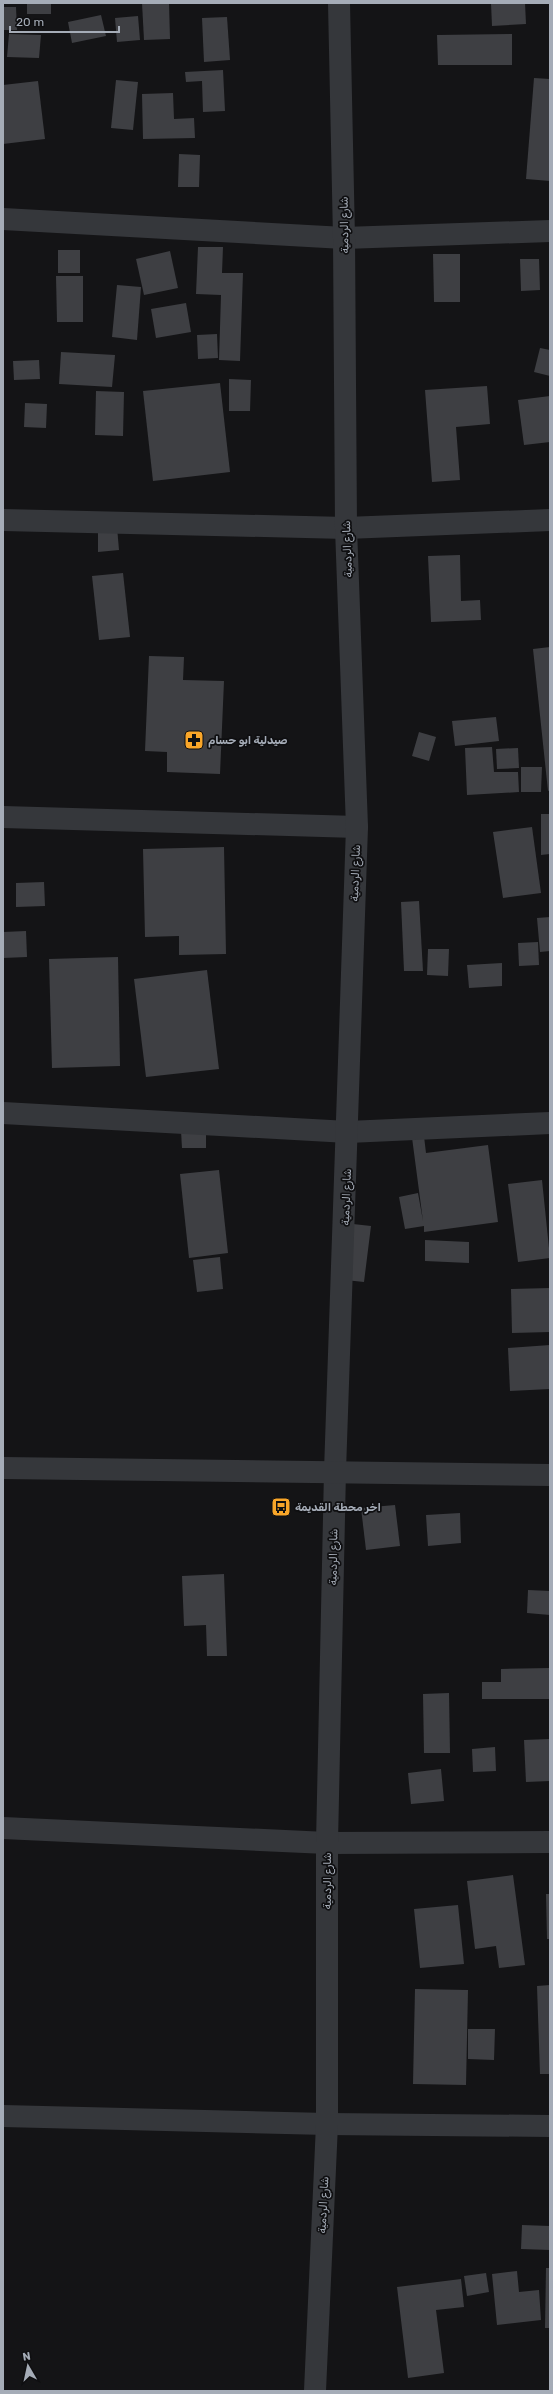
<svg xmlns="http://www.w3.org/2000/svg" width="553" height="2394" viewBox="0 0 553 2394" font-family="Rubik,Cairo,sans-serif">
<rect width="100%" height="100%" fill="#141416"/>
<!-- building -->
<g fill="#3e3f43">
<rect x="27" y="3" width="24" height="11"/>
<path d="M142,3H169L170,39L144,40Z"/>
<path d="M491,3H525L526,24L492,26Z"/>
<path d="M3,7H16L17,30H3Z"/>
<path d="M101,15L106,36L72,43L68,22Z"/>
<path d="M138,16L140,40L117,42L115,18Z"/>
<path d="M227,17L230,60L204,62L202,18Z"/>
<path d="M9,34L41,35L39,58L7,57Z"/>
<path d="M512,34V65H438L437,35Z"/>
<path d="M223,70L225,111L203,112L202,81L186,82L185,72Z"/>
<path d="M534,78L550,79V181L526,179Z"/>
<path d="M116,80L138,82L133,130L111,128Z"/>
<path d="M38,81L45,139L3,144V85Z"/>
<path d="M173,93L174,119L194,118L195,138L143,139L142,94Z"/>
<path d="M179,154L200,155L199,187H178Z"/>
<path d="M198,247H223L222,273H243L240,361L219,360L221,295L196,294Z"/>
<rect x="58" y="250" width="22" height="23"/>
<path d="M170,251L178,288L144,295L136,259Z"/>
<path d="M433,254H460V302H434Z"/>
<path d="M520,259H539L540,290L521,291Z"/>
<path d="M56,276H83V322H57Z"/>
<path d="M117,285L141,287L137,340L112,337Z"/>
<path d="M186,303L191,332L156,338L151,309Z"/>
<path d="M217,334L218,358L198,359L197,335Z"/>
<path d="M540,348L550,350V376L534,372Z"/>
<path d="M61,352L115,355L112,387L59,384Z"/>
<path d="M39,360L40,379L14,380L13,361Z"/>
<path d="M229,379L251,380L250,411H229Z"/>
<path d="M220,383L230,472L153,481L143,391Z"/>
<path d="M487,386L490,424L456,427L460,480L432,482L425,390Z"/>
<path d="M96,391L124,392L123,436L95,435Z"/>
<path d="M550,396V442L524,445L518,400Z"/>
<path d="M25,403L47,404L46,428L24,427Z"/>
<path d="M117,527L119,550L98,552V529Z"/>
<path d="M460,555L461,601L480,600L481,620L431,622L428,556Z"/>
<path d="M123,573L130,637L99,640L92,576Z"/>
<path d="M550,647V790L548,791L533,649Z"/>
<path d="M149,656L184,657L183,680L224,681L220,774L167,772V752L145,751Z"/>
<path d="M496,717L499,741L455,746L452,721Z"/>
<path d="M419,732L436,737L429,761L412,756Z"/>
<path d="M492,747L494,772H518L519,792L467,795L465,748Z"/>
<path d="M518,748L519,768L497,769L496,749Z"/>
<path d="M521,767H542L541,792H521Z"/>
<path d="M541,814H550V854L541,855Z"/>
<path d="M532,827L541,893L503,898L493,832Z"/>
<path d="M224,847L226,954L179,955V936L145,937L143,849Z"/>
<path d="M44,882L45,906L16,907V883Z"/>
<path d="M419,901L423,971H404L401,902Z"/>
<path d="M550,917V951L540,952L537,918Z"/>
<path d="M26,931L27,957L3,958V932Z"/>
<path d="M538,942L539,965L519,966L518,943Z"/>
<path d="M428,949H449L448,976L427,975Z"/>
<path d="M118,957L120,1066L52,1068L49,959Z"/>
<path d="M502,963V986L469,988L467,965Z"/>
<path d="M207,970L219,1069L146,1077L134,979Z"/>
<path d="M423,1128L426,1153L488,1145L498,1222L424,1232V1226L405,1229L399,1197L418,1193L423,1221L411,1130Z"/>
<path d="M181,1131H206V1148H182Z"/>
<path d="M219,1170L228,1253L189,1258L180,1174Z"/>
<path d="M542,1180L550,1258L518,1262L508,1184Z"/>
<path d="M353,1224L371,1226L364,1282L345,1280Z"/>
<path d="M425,1240L469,1242V1263L425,1261Z"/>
<path d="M220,1257L223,1289L197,1292L193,1260Z"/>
<path d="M550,1288V1332L512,1333L511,1289Z"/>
<path d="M550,1345V1389L510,1391L508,1348Z"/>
<path d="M395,1505L400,1546L366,1550L361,1508Z"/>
<path d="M460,1513L461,1543L428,1546L426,1515Z"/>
<path d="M224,1574L227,1656H207L206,1625L184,1626L182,1576Z"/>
<path d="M528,1590L550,1591V1615L527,1613Z"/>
<path d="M550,1668V1699H482V1682H501V1669Z"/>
<path d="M449,1693L450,1753H424L423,1694Z"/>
<path d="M550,1739V1781L526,1782L524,1740Z"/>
<path d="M495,1747L496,1771L473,1772L472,1749Z"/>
<path d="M441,1769L444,1801L411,1804L408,1773Z"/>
<path d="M513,1875L525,1965L499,1968L496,1946L475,1949L467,1881Z"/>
<path d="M546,1894H550V1939H547Z"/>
<path d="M458,1905L464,1964L420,1968L414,1909Z"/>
<path d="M550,1985V2074H540L537,1986Z"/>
<path d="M415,1989L468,1990L466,2085L413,2084Z"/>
<path d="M468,2029H495L494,2060L468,2059Z"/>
<path d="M522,2225L550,2226V2250L521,2249Z"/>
<path d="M546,2268H550V2328H545Z"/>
<path d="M517,2271L519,2292L539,2290L541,2320L497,2325L492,2274Z"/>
<path d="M486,2273L489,2292L467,2296L464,2276Z"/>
<path d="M461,2279L464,2307L436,2310L444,2373L408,2378L397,2287Z"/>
</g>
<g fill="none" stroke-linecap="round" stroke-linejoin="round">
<!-- minor -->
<g stroke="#35373b" stroke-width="22">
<path d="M3,219L344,238L550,231"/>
<path d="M3,520L346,528L550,520"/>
<path d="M3,817L357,827"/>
<path d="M3,1113L348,1132L550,1123"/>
<path d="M3,1828L327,1843L550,1842"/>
<path d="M3,2116L327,2124L550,2126"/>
<path d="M315,2391L327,2124V1843L335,1471L357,827L346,528L344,238L339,3"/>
</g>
<!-- tertiary -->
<path stroke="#35373b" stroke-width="22" d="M3,1468L550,1475"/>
</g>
<!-- icons -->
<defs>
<g id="pharmacy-square" transform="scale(1)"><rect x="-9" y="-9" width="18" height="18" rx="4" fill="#f9a629" stroke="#0f0f11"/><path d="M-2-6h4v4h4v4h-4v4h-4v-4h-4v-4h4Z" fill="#111"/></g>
<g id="bus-square" transform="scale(1)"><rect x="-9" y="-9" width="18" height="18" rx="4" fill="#f9a629" stroke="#0f0f11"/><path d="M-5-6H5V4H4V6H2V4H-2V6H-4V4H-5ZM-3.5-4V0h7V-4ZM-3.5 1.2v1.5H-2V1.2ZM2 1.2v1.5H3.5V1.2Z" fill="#111"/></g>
</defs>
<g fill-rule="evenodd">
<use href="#pharmacy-square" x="194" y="740"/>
<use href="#bus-square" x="281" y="1507"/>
</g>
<g text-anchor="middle" stroke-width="3.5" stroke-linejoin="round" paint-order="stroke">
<!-- street labels -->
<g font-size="11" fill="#a5acb7" stroke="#0f0f11">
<text transform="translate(344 225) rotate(-91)" y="4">شارع الردمية</text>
<text transform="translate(347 549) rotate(-92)" y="4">شارع الردمية</text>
<text transform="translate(355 873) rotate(-88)" y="4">شارع الردمية</text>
<text transform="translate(346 1197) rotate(-88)" y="4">شارع الردمية</text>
<text transform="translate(333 1557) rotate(-89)" y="4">شارع الردمية</text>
<text transform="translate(327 1881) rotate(-90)" y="4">شارع الردمية</text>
<text transform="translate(323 2205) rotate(-87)" y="4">شارع الردمية</text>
</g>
<!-- poi labels -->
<g font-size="11" font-weight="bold" fill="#a5acb7" stroke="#0f0f11" text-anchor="start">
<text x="208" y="744">صيدلية ابو حسام</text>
<text x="295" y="1511">اخر محطة القديمة</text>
</g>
</g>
<!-- border -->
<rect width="553" height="2394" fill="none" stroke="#a5acb7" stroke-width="8"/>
<!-- north arrow -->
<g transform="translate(28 2366) rotate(351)" stroke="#0f0f11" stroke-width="3" paint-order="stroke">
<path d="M0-3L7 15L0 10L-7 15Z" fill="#a5acb7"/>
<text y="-6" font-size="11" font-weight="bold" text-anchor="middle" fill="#a5acb7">N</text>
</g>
<!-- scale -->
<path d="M10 26v6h109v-6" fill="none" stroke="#a5acb7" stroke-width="2"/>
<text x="16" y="26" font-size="12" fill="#a5acb7" stroke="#0f0f11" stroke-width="3" paint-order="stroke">20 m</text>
</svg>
